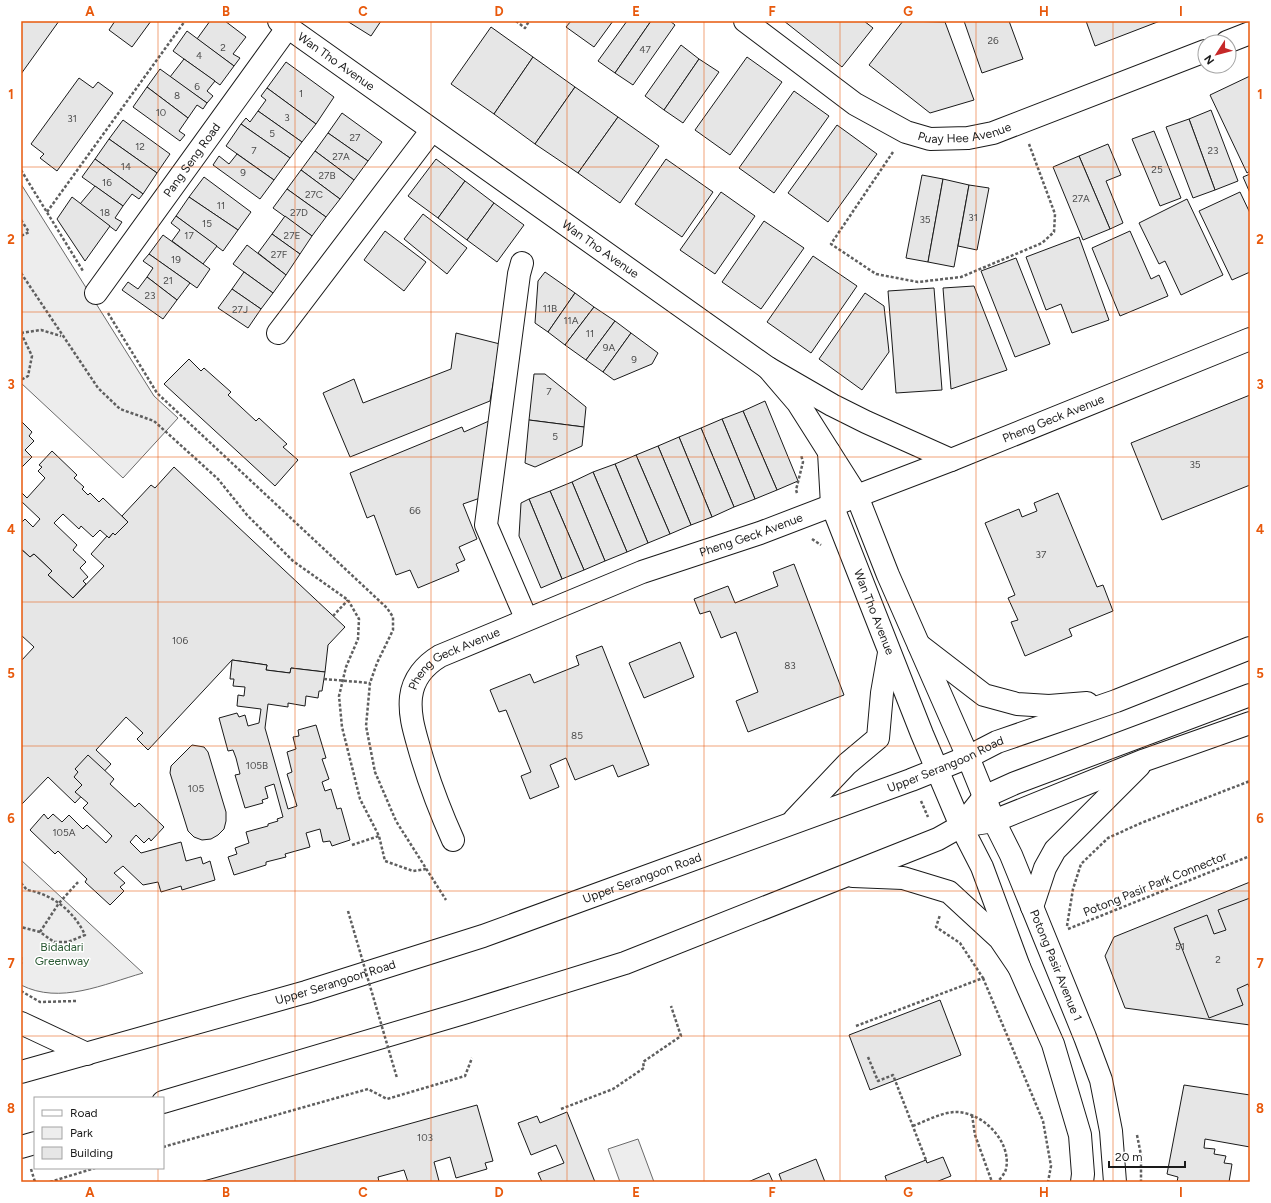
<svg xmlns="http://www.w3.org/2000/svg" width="1271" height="1203" viewBox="0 0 1271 1203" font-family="Figtree,sans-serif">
<rect width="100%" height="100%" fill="#fff"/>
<!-- green -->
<g fill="#ededed" stroke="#6a6a6a">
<path d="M21,184L154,396L178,418L123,478L21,383Z"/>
<path d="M21,860L143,973C104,984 60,1005 21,985Z"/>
<path d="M638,1139L654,1182H620L608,1149Z"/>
</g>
<!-- building -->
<g fill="#e6e6e6" stroke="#1a1a1a">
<path d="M21,21H59L21,74Z"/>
<path d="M115,21H151L132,47L109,30Z"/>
<path d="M210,21H225L246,37L233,54L240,58L234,66L197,39Z"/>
<path d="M347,21H381L371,36Z"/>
<path d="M571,21H613L594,47L566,27Z"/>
<path d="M627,21H651L615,73L598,61Z"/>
<path d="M651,21H670L675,25L633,85L615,73Z"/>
<path d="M784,21H864L873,28L842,67Z"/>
<path d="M903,21L945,22L974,100L930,113L869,65Z"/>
<path d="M964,21H1009L1023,59L982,73Z"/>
<path d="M1086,21H1160L1095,46Z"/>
<path d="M491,27L533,57L494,114L451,84Z"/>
<path d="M187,31L234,66L220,85L173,51Z"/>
<path d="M681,45L699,59L664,110L645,96Z"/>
<path d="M533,57L575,87L535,144L494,114Z"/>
<path d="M747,57L782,82L730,155L695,130Z"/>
<path d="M184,59L215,81L207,91L213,96L207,103L170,77Z"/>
<path d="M699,59L719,72L683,123L664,110Z"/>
<path d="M286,62L334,97L316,124L267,88Z"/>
<path d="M160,69L207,103L203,109L197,105L188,118L147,87Z"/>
<path d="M1250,76V171L1247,173L1210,95Z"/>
<path d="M79,78L93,88L98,82L113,93L57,171L40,158L44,154L31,144Z"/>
<path d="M147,87L188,118L179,131L185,135L180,141L133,107Z"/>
<path d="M575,87L618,117L578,173L535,144Z"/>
<path d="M267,88L316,124L302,142L258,111L266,100L261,96Z"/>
<path d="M794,91L829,116L774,193L739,168Z"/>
<path d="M1211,110L1238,181L1215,190L1189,119Z"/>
<path d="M258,111L302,142L290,158L241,124L246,118L250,122Z"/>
<path d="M342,113L382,142L368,161L328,133Z"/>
<path d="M618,117L659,146L620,203L578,173Z"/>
<path d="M1189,119L1215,190L1193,198L1166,127Z"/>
<path d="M123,120L170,154L157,173L109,139Z"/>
<path d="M241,124L290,158L274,180L226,146Z"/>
<path d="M837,125L877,154L828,222L788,193Z"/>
<path d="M1154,131L1181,198L1160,206L1132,139Z"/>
<path d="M328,133L368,161L354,180L315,151Z"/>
<path d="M109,139L157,173L143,194L95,159Z"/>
<path d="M1108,144L1121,175L1106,181L1123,223L1110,229L1079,156Z"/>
<path d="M315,151L354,180L340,199L301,170Z"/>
<path d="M237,154L274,180L260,199L213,165L219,156L229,164Z"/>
<path d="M1079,156L1110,229L1083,240L1053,167Z"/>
<path d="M95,159L143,194L139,199L132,194L123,206L82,177Z"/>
<path d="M436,159L465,181L438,218L408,196Z"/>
<path d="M666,159L713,192L682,237L635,204Z"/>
<path d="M301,170L340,199L326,217L287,189Z"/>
<path d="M1250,174V193L1243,177Z"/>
<path d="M922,175L943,179L928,262L906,258Z"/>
<path d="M204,177L251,212L238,230L189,197Z"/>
<path d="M943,179L969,185L954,267L928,262Z"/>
<path d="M465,181L494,203L467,240L438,218Z"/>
<path d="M969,185L989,188L977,250L958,246Z"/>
<path d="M95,186L123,206L115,218L122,222L116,231L80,204Z"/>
<path d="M287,189L326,217L312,236L273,208Z"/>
<path d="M721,192L755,216L715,274L680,250Z"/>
<path d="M1240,192L1250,213V272L1232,280L1199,211Z"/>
<path d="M72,197L110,226L85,261L57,219Z"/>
<path d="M189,197L238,230L223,251L176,216Z"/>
<path d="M1187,199L1223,275L1181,295L1165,261L1159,264L1139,223Z"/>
<path d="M494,203L524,225L497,262L467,240Z"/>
<path d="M423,214L467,248L447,274L404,239Z"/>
<path d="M176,216L217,246L203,264L172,241L180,230L171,223Z"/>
<path d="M285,216L312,236L300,254L272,234Z"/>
<path d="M764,221L804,248L761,309L722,282Z"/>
<path d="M385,231L426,262L404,291L364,260Z"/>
<path d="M1130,231L1151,279L1159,275L1168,296L1120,316L1092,248Z"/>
<path d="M272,234L300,254L286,275L258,253Z"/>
<path d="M163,235L210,269L197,288L149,254Z"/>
<path d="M1079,237L1109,320L1072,333L1061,304L1046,310L1026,257Z"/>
<path d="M247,245L286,275L273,293L233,264Z"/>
<path d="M149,254L190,283L177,300L147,277L153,268L143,261Z"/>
<path d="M813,256L857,286L811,353L767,322Z"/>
<path d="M1016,258L1050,344L1015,357L981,271Z"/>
<path d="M244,272L273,293L261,309L232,289Z"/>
<path d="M545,272L575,293L548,332L535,323L538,281Z"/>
<path d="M147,277L177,300L163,319L122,290L128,282L138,289Z"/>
<path d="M974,286L1007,370L951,389L943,288Z"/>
<path d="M934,288L942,390L896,393L888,291Z"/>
<path d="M232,289L261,309L248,328L218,308Z"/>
<path d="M575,293L594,307L565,345L548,332Z"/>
<path d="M865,293L884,306L889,352L862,390L819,359Z"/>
<path d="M594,307L615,321L586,360L565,345Z"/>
<path d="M615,321L631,333L603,372L586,360Z"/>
<path d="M456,333L500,344L490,401L350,457L323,393L354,379L363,403L451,369Z"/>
<path d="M631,333L658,353L652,364L614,380L603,372Z"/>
<path d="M189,359L201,371L204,368L231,392L228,395L256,421L259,418L287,444L283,447L298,460L275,486L164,384Z"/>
<path d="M534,374H545L586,407L584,427L529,420Z"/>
<path d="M1250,395V485L1162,520L1131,443Z"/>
<path d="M765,401L798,481L777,490L743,411Z"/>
<path d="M743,411L777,490L755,499L722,419Z"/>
<path d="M722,419L755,499L734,507L701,428Z"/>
<path d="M529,420L584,427L582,446L535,467L525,463Z"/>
<path d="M21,421L32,432L29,436L34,441L25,450L32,457L21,468Z"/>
<path d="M489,421L483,497L463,504L477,539L459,547L465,560L456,564L459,571L418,588L410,570L396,575L374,515L367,518L350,473L462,427L464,432Z"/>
<path d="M701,428L734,507L712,517L679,437Z"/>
<path d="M679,437L712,517L691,525L658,446Z"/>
<path d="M658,446L691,525L670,534L636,455Z"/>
<path d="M52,451L77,475L74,478L84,487L82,489L88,495L90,493L99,502L103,498L128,522L115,535L113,533L109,538L100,530L93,537L81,526L79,529L63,514L54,523L77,545L73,550L86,562L80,568L88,577L83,581L86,584L73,598L48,575L52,571L34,554L30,557L21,549V523L25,519L33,527L40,519L21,501V492L27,498L45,478L38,471L42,467L39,465Z"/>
<path d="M636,455L670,534L648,543L615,464Z"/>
<path d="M615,464L648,543L627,552L593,472Z"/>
<path d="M174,467L345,627L328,645L325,672L291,668L290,673L266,670L267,665L232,660L148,750L137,739L143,733L126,717L96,750L111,764L75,803L48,777L21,805V661L34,647L21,635V549L30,557L34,554L52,571L48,575L73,598L104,566L91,554L107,536L109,538L113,533L115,535L128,522L122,516L151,485L155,488Z"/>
<path d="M593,472L627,552L605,561L572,482Z"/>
<path d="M572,482L605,561L584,570L550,491Z"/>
<path d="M550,491L584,570L562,579L529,499Z"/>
<path d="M1058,493L1097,587L1103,585L1113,611L1069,629L1072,636L1025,656L1011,622L1018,620L1008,598L1015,595L985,523L1019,509L1022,517L1037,511L1034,503Z"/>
<path d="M529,499L562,579L541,588L519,536L521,503Z"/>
<path d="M794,564L844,695L748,732L736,701L758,692L736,632L721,638L710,611L700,614L694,599L728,586L735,603L778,586L773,572Z"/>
<path d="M680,642L694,677L644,698L629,663Z"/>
<path d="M602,646L649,765L618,777L613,765L575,780L566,758L550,765L559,787L530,799L521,776L531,772L506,710L499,712L490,690L530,674L534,683L579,665L576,656Z"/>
<path d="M232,660L267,665L266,670L290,673L291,668L325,672L322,691H319L318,698L306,696L305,706L288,703V707L268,704L265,728L288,809L297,806L287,774L292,772L287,752L296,749L293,737L299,736L298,730L316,725L326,758L322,759L329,779L322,782L325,791L331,789L337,809L341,808L350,840L332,846L330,841L323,842L320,829L306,833L310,847L285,854L286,857L266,862V865L234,875L228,857L237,854L235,848L249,843L246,832L268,826V824L278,821L277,819L283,817L274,784L265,787L268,798L262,800L263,803L245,808L235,775L240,774L236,758L233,750L228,751L219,718L237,713L239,717L245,715L248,726L259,723L261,709L237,706L238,695L244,696L245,687L233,686L234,679H230Z"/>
<path d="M192,745L204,747L208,752L226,812V821L224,829L218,835L211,839L202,840L194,837L188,831L170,773L171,766Z"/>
<path d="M88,755L114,779L110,784L135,807L139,803L164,827L151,841L149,838L144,843L136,835L130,842L141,853L181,842L186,861L201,857L203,864L210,861L215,880L182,890L181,886L161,892L158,882L143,885L123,866L114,873L125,883L120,887L124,891L110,905L85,882L87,879L58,851L55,854L30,830L44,814L48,819L53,814L62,822L69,815L83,829L87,825L106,843L112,836L83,808L88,803L75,792L82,785L74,777L78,772L75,769Z"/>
<path d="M1250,882V1025L1125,1008L1105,956L1114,937Z"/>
<path d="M1250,898V989L1248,984L1237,989L1243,1005L1209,1018L1174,928L1207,915L1214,934L1226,930L1218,910Z"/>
<path d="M940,1000L961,1055L870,1090L849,1035Z"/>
<path d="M1184,1085L1250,1095V1147L1205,1139L1204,1148L1215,1149L1214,1154L1226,1156L1224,1163L1232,1164L1229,1182H1177L1178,1177L1167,1174Z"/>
<path d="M477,1105L493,1161L485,1163L487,1169L456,1178L450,1157L434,1162L439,1181L437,1182H408L404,1170L378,1177L379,1182H200Z"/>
<path d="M567,1112L595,1182H542L538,1173L564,1163L556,1145L531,1155L518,1123L537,1116L540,1123Z"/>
<path d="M943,1157L951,1176L936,1182H887L885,1176L926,1160L927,1163Z"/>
<path d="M816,1159L825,1182H782L779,1174Z"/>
<path d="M769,1173L773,1182H748Z"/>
</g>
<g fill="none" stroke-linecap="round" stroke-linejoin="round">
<!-- minor casing -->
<g stroke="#1a1a1a" stroke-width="24">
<g id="minor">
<path id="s1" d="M279,21L768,368L832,405L866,422L951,460"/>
<path id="s2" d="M745,21L855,104L906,132L930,139L968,138L993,133L1205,51"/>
<path d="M1227,42L1250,33"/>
<path d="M522,263L519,274L486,525L526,618"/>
<path id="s3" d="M96,293L288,27"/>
<path d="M278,333L432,130"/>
<path id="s4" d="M768,368L798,403L857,496L888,575L968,757L994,821L1011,855L1085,1037L1101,1080L1111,1131L1115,1182"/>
<path id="s5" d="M829,452L832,505L922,734L961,826L982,867L1019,967L1053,1044L1080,1135L1083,1174L1082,1182"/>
<path id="s6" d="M453,840C440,811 429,782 420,751C415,733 409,716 411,697C413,679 425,665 440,656L642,572L760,533L951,460L1250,339"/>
</g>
</g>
<!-- major casing -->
<g stroke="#1a1a1a" stroke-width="24">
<g id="major">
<path d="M919,645L984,695L1017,704L1049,706L1087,703"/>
<path d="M794,820L847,764L878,738L882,693L889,653"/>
<path d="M961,826L994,821L1145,760L1250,723"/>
<path d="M853,876L903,878L949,892L1000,939L1019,967"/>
<path d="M1032,907L1045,868L1055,850L1139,766"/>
<path d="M21,1023L87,1054"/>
<path id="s7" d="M21,1072L306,992L483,936L911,780L968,757L997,742L1116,701L1250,648"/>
<path d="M163,1102L467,1012L625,963L938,839L961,826L984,797L1015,783L1250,695"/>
<path d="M21,1147L35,1143"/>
</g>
</g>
<!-- path -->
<g stroke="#5f5f5f" stroke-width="2.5" stroke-dasharray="3 2" stroke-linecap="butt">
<path d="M516,21L525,28L529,21"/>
<path d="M893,152L831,244L876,274L918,282L961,277L1042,243L1054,232L1055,214L1029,144"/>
<path d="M21,170L83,271"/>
<path d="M47,212L185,21"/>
<path d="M21,220L29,232L21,236"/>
<path d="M21,273L98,388L120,409L154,421L218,479L247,515L293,561L348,600L359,619L358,639L346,667L339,696L342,727L360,799L379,836L385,861L413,871L426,869"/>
<path d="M108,313L157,393L387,608L393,617V630L377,663L370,683L366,726L375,772L396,821L446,900"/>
<path d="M21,333L32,356L28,376L21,380"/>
<path d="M21,333L41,330L61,336"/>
<path d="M797,493L796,490L803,462L801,455"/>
<path d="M812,539L821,545"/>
<path d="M333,616L348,600"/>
<path d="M324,679L370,683"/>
<path d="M921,801L928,817"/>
<path d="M352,845L379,836"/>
<path d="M21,883L27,890C52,894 74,911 85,935L68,942H54L40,932L21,927"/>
<path d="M1067,926L1073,889L1081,864L1108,838L1141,823L1250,781"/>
<path d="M1068,929L1250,856"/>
<path d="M40,932L59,903L79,881"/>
<path d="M21,957V964"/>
<path d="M983,978L1043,1121L1051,1166L1048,1182"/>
<path d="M21,991L40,1002L76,1001"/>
<path d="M856,1026L983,978L960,943L936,927L940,915"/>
<path d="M868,1057L878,1081L893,1075L926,1160"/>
<path d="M561,1109L613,1089L644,1068L643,1062L681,1036L671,1006"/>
<path d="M972,1115L975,1135L992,1182"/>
<path d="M913,1126C926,1121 942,1112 956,1112C983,1112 1012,1142 1006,1169C1005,1174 1000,1178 998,1182"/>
<path d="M1137,1135L1141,1155V1182"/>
<path d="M163,1147L368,1089L387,1099L465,1076L472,1058"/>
<path d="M31,1169L35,1182"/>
<path d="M50,1182L95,1168"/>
</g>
<!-- minor -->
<use href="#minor" stroke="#fff" stroke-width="22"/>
<!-- major -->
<use href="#major" stroke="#fff" stroke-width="22"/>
<!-- path-bridge -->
<path stroke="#5f5f5f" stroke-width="2.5" stroke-dasharray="3 2" stroke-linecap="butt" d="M348,911L397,1078"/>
</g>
<!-- grid -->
<path fill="none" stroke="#e8590c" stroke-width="1" stroke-opacity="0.55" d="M158,21V1098M295,21V1182M431,21V1182M567,21V1182M704,21V1182M840,21V1182M976,21V1182M1113,21V1182M21,167H1250M21,312H1250M21,457H1250M21,602H1250M21,746H1250M21,891H1250M21,1036H1250M158,1168V1182"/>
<g text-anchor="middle" stroke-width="3" stroke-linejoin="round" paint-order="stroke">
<!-- number labels -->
<g font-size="10" fill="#4d4d4d">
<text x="993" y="44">26</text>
<text x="223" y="51">2</text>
<text x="645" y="53">47</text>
<text x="199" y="59">4</text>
<text x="197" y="90">6</text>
<text x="301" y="97">1</text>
<text x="177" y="99">8</text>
<text x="161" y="116">10</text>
<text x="287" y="121">3</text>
<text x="72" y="122">31</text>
<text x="272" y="137">5</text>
<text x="355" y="141">27</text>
<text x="140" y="150">12</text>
<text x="254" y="154">7</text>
<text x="1213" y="154">23</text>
<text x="341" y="160">27A</text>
<text x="126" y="170">14</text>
<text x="1157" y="173">25</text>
<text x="243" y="176">9</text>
<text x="327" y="179">27B</text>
<text x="107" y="186">16</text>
<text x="314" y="198">27C</text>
<text x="1081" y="202">27A</text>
<text x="221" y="209">11</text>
<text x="105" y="216">18</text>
<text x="299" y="216">27D</text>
<text x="973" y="221">31</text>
<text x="925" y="223">35</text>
<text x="207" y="227">15</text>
<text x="189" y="239">17</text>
<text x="292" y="239">27E</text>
<text x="279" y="258">27F</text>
<text x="176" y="263">19</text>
<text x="168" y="284">21</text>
<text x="150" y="299">23</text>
<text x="550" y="312">11B</text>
<text x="240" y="313">27J</text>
<text x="571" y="324">11A</text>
<text x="590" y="337">11</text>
<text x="609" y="351">9A</text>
<text x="634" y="363">9</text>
<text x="549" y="395">7</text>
<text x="555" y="440">5</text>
<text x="1195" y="468">35</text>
<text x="415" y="514">66</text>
<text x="1041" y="558">37</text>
<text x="180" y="644">106</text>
<text x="790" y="669">83</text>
<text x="577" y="739">85</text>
<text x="257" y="769">105B</text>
<text x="196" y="792">105</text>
<text x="64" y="836">105A</text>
<text x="1180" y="950">51</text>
<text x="1218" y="963">2</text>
<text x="425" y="1141">103</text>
</g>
<!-- street labels -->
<g font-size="12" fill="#1a1a1a" stroke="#fff">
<text dy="4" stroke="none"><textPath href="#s1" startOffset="70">Wan Tho Avenue</textPath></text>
<text dy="4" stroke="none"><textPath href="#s2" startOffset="256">Puay Hee Avenue</textPath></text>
<text dy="4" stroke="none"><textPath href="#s3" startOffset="164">Pang Seng Road</textPath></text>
<text dy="4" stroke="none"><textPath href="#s1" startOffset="394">Wan Tho Avenue</textPath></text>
<text dy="4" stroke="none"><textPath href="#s6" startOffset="860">Pheng Geck Avenue</textPath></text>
<text dy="4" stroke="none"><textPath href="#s6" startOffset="536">Pheng Geck Avenue</textPath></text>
<text dy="4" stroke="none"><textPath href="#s5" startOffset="168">Wan Tho Avenue</textPath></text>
<text dy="4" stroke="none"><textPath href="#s6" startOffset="212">Pheng Geck Avenue</textPath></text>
<text dy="4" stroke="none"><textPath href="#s7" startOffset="975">Upper Serangoon Road</textPath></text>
<text dy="4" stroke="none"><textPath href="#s7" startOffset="651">Upper Serangoon Road</textPath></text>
<text transform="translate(1155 884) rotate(-22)" y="4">Potong Pasir Park Connector</text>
<text dy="4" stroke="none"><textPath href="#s4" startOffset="666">Potong Pasir Avenue 1</textPath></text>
<text dy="4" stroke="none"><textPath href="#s7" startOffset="327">Upper Serangoon Road</textPath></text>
</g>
<!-- park labels -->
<g font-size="12" fill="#2b5a34" stroke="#fff">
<text x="62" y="951">Bidadari<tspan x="62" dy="14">Greenway</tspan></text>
</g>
</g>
<!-- border -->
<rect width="1271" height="1203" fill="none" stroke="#ffffff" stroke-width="44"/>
<!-- legend -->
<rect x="34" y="1097" width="130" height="72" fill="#ffffff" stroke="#a3a3a3"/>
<rect x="42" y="1110" width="20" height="6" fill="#ffffff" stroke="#a3a3a3"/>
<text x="70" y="1117" font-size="12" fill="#1a1a1a">Road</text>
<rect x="42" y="1127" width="20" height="12" fill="#ededed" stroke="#a3a3a3"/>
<text x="70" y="1137" font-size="12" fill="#1a1a1a">Park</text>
<rect x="42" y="1147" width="20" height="12" fill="#e6e6e6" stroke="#a3a3a3"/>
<text x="70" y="1157" font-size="12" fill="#1a1a1a">Building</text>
<!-- north arrow -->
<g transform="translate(1217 54) rotate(234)"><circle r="19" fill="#ffffff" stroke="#a3a3a3"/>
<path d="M0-3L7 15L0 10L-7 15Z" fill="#c62828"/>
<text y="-6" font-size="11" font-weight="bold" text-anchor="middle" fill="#1a1a1a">N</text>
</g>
<!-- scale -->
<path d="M1109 1161v6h76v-6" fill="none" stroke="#1a1a1a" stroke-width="2"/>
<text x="1115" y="1161" font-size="12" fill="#1a1a1a" stroke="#ffffff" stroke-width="3" paint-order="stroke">20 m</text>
<rect x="22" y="22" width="1227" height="1159" fill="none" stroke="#e8590c" stroke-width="1.5"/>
<g font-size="13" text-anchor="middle" font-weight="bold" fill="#e8590c">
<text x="90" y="16">A</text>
<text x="226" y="16">B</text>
<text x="363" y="16">C</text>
<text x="499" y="16">D</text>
<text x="636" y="16">E</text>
<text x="772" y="16">F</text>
<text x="908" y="16">G</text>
<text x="1044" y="16">H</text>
<text x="1181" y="16">I</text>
<text x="11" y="99">1</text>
<text x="1260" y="99">1</text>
<text x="11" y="244">2</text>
<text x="1260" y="244">2</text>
<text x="11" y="389">3</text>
<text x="1260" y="389">3</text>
<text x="11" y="534">4</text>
<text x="1260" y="534">4</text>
<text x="11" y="678">5</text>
<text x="1260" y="678">5</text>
<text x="11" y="823">6</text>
<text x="1260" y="823">6</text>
<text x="11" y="968">7</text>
<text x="1260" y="968">7</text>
<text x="11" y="1113">8</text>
<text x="1260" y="1113">8</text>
<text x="90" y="1197">A</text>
<text x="226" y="1197">B</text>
<text x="363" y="1197">C</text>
<text x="499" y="1197">D</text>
<text x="636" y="1197">E</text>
<text x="772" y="1197">F</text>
<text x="908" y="1197">G</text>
<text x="1044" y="1197">H</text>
<text x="1181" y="1197">I</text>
</g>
</svg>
